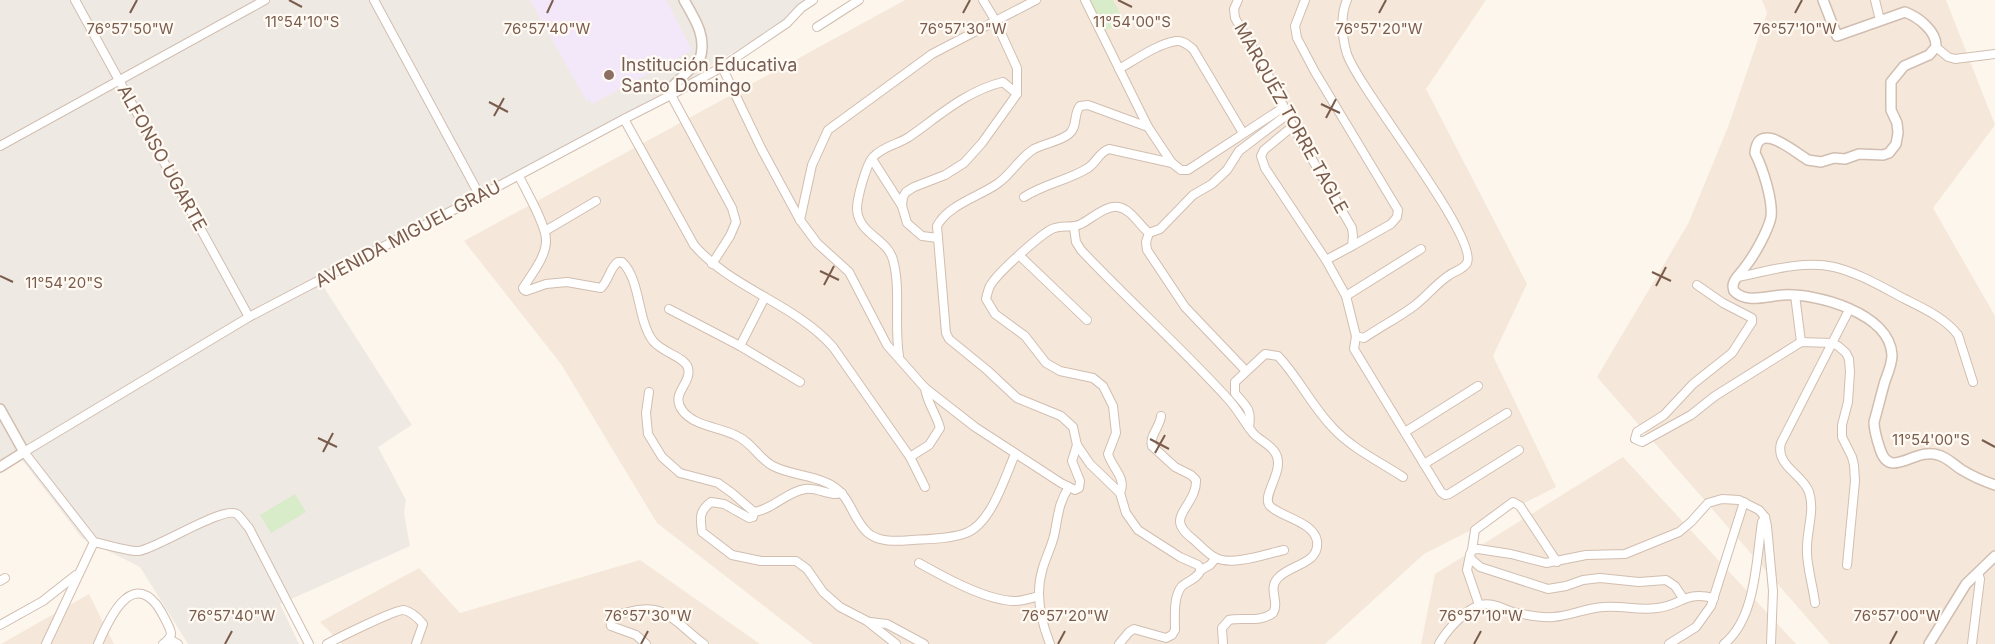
<svg xmlns="http://www.w3.org/2000/svg" width="1995" height="644" viewBox="0 0 1995 644" font-family="Inter,sans-serif">
<rect width="100%" height="100%" fill="#fdf6ec"/>
<!-- residential -->
<g fill="#f5e8da">
<path d="M905,0H1486L1426,89L1527,284L1493,356L1556,487L1424,554L1325,644H813L657,523L561,364L464,241Z"/>
<path d="M1762,0H1946L1995,125L1933,208L1995,316V644H1830L1597,377L1688,224L1728,127L1767,13Z"/>
<path d="M1623,457L1796,644H1421L1435,574Z"/>
<path d="M640,560L760,644H342L320,622L419,568L460,613Z"/>
<path d="M89,594L114,644H1Z"/>
</g>
<!-- industrial -->
<path fill="#efe9e4" d="M0,0H819L691,78L318,278L412,425L378,447L406,500L404,513L410,546L280,604L299,644H188L140,567L82,538L16,452L0,461Z"/>
<!-- education -->
<path fill="#f3e8fa" d="M530,0H666L692,50L592,104L590,100L587,102Z"/>
<!-- green -->
<g fill="#d8ecc9">
<path d="M1089,0H1113L1124,21L1105,31Z"/>
<path d="M295,494L306,512L271,533L260,515Z"/>
</g>
<g fill="none" stroke-linecap="round" stroke-linejoin="round">
<!-- minor casing -->
<g stroke="#d1beb0" stroke-width="10">
<g id="minor">
<path d="M75,0L249,317"/>
<path d="M374,0L480,196"/>
<path d="M1085,0L1148,127"/>
<path d="M1238,0L1234,9L1235,18L1264,67L1285,109"/>
<path d="M1305,0L1295,26L1297,38L1315,72L1398,210L1397,217L1391,224L1352,246"/>
<path d="M1347,0C1340,15 1342,38 1347,54C1360,91 1479,237 1467,263C1463,270 1454,271 1448,276C1436,284 1426,297 1414,306C1398,318 1380,327 1364,338L1356,336"/>
<path d="M1875,0L1880,20"/>
<path d="M817,27L859,0"/>
<path d="M1936,47L1948,57L1955,59L1995,54"/>
<path d="M722,67L762,150L800,220L817,243L849,272L887,345L925,388L975,427L1061,483L1075,490L1079,488L1080,481L1072,461L1077,445"/>
<path d="M1119,69C1135,60 1157,44 1176,41C1183,40 1188,45 1193,49L1243,133"/>
<path d="M671,95L732,208L736,222L730,236L712,264"/>
<path d="M624,119L694,245C732,289 794,303 833,347L910,457L925,487"/>
<path d="M1291,123L1352,228L1353,236L1352,246L1326,260"/>
<path d="M1293,126L1264,150L1261,156L1265,168L1326,260L1346,296L1356,336L1354,349L1441,492L1445,495L1449,494L1519,450"/>
<path d="M0,146L265,0"/>
<path d="M872,159L902,206"/>
<path d="M519,176C526,191 547,226 546,241C546,257 531,275 523,288L524,290L526,291L546,284L567,282L601,288C609,280 610,267 618,262H622C641,280 637,320 653,341C663,353 685,357 688,368C692,384 670,393 682,410C693,426 719,427 735,435C752,442 759,459 773,466C788,474 809,475 825,482C852,493 850,517 868,533C880,543 898,541 912,540C929,539 950,539 966,533C991,524 1005,477 1015,454"/>
<path d="M1024,197C1044,184 1069,180 1088,168C1097,162 1099,152 1109,149L1172,163"/>
<path d="M800,220L812,165L828,130L932,54L1036,0"/>
<path d="M1074,228L1076,242L1081,250C1129,301 1182,348 1229,400C1238,410 1244,422 1253,433C1259,440 1268,443 1274,451C1288,469 1260,495 1270,506C1281,517 1314,522 1317,541C1320,565 1289,564 1277,579C1268,590 1280,602 1273,613C1260,623 1243,617 1229,620L1222,628L1223,644"/>
<path d="M545,231L596,201"/>
<path d="M1149,233L1146,242L1147,250L1185,307L1246,371"/>
<path d="M938,238L922,236L907,223L902,206L903,197L906,192L914,187L945,175L964,163L982,143L1017,94V68L995,20L983,0"/>
<path d="M1020,256L1087,320"/>
<path d="M1738,277C1768,271 1803,260 1834,267C1859,273 1882,287 1905,299C1923,308 1945,318 1958,335L1973,382"/>
<path d="M1697,285L1723,303L1752,318V322L1732,353L1693,384L1664,415L1637,432L1635,439L1642,442L1691,415L1715,396L1801,342L1832,343L1838,346L1846,353L1849,359L1850,372L1848,402L1842,425V437L1852,457L1854,465L1855,481L1847,565"/>
<path d="M1795,295L1801,342"/>
<path d="M1346,296L1421,249"/>
<path d="M669,309L740,346L800,382"/>
<path d="M740,346L765,297"/>
<path d="M899,356C894,325 901,288 893,260C888,239 858,234 857,209C857,198 866,165 873,157C885,145 897,145 909,137C939,116 966,91 1003,82L1017,94"/>
<path d="M649,392L646,413L648,434L662,457L680,473L718,483L732,493L754,512L753,517L749,518L724,504L711,502C699,511 700,518 702,532L732,555L761,561H796L807,569L823,592L840,607L867,621L896,644"/>
<path d="M1161,416C1160,427 1149,436 1152,446L1175,467L1191,475L1196,480C1197,498 1179,511 1180,522C1181,530 1189,536 1194,540C1201,546 1208,554 1216,558C1233,566 1266,554 1284,550"/>
<path d="M1249,427C1252,408 1246,407 1235,393V382L1265,354L1278,356C1299,378 1312,407 1334,429C1353,449 1380,462 1403,477"/>
<path d="M1405,432L1478,386"/>
<path d="M910,457L929,445L940,428C936,413 927,403 925,388"/>
<path d="M1424,464L1507,413"/>
<path d="M1120,493C1127,478 1112,468 1108,454L1116,433L1113,406L1103,386L1093,378L1060,371L1046,363L1025,336L995,314L986,299C987,295 988,290 990,286C997,273 1037,238 1050,230C1060,224 1071,229 1081,224C1091,219 1106,205 1118,207C1131,209 1139,225 1149,233L1160,229L1193,195L1212,184L1227,170L1239,151L1288,114"/>
<path d="M754,512C774,509 786,492 805,489C818,487 830,497 842,493"/>
<path d="M1472,550L1475,530L1513,502L1520,506L1557,562"/>
<path d="M1470,555L1467,570L1479,605"/>
<path d="M919,563C944,577 987,601 1015,601C1023,601 1031,598 1039,596"/>
<path d="M1201,570L1210,565L1216,558"/>
<path d="M0,581L5,578"/>
<path d="M1683,598L1675,586L1666,580L1639,582L1600,578L1583,580L1566,586L1548,589L1480,567L1471,559L1470,555L1472,550L1478,549L1511,554L1546,563L1586,555L1625,554L1679,532L1691,522L1708,503L1722,499L1739,500L1759,510L1765,517L1767,526L1773,591L1771,644"/>
<path d="M1815,603C1813,585 1806,565 1807,548C1807,529 1815,510 1809,492C1803,474 1775,466 1781,443L1849,310"/>
<path d="M870,622L887,624L924,644"/>
<path d="M0,625L43,601L76,575"/>
<path d="M169,639L178,644"/>
<path d="M46,644L94,542"/>
<path d="M98,644C107,624 129,571 156,604C160,609 170,627 171,633C171,638 167,641 163,644"/>
<path d="M309,644L249,528C245,524 241,517 237,514C224,505 158,548 139,551C130,552 104,544 94,542L24,452L249,317L480,196L624,119L671,95L722,67L787,23L801,8L813,0"/>
<path d="M327,644C338,638 396,609 404,610C412,612 418,618 423,624L416,644"/>
<path d="M646,644L636,635L611,626L610,618C615,615 621,614 628,612C667,601 676,624 704,644"/>
<path d="M1050,644C1041,621 1035,595 1042,571C1045,559 1051,548 1054,536C1058,518 1058,503 1069,487"/>
<path d="M1119,644L1129,632L1134,629L1166,638L1172,635L1175,630C1175,617 1173,596 1182,586C1189,580 1197,579 1201,570L1198,565L1180,557L1138,530L1126,513L1120,493L1090,464L1077,445L1073,427L1061,416L1017,398L987,370L949,339L946,333L937,226C948,205 978,197 997,184C1011,175 1019,158 1034,149C1045,143 1059,142 1069,134C1078,127 1073,114 1080,106L1088,105L1148,127L1172,163L1181,170H1188L1284,107"/>
<path d="M1439,644C1446,631 1464,611 1478,606C1490,601 1501,608 1513,612C1526,615 1540,618 1553,617C1570,616 1586,608 1603,607C1621,605 1639,611 1657,608C1683,605 1683,591 1714,598"/>
<path d="M1669,644L1696,627L1711,606L1744,502"/>
<path d="M1724,644C1756,618 1756,561 1762,522L1765,517"/>
<path d="M1972,644L1980,579L1978,573"/>
</g>
</g>
<!-- tertiary casing -->
<g stroke="#d1beb0" stroke-width="12">
<g id="tertiary">
<path d="M1823,0L1837,36L1905,12C1918,17 1937,31 1936,47L1929,55L1904,66L1891,82V110L1897,123L1898,133L1896,144L1889,153L1883,155L1859,154L1845,159L1834,158L1821,162L1808,160C1794,152 1758,119 1755,153C1763,169 1773,200 1771,217C1768,231 1754,256 1745,267C1742,272 1736,277 1734,282C1732,286 1733,287 1734,291C1746,304 1767,296 1783,295C1816,293 1890,313 1892,355C1892,364 1888,373 1885,381C1881,395 1878,408 1874,422C1874,431 1877,440 1880,449C1890,481 1914,447 1938,455C1947,457 1954,465 1962,470C1972,476 1983,481 1995,485"/>
<path d="M671,95L669,91L671,88L700,59C707,37 695,19 684,0"/>
<path d="M0,409L24,452L0,467"/>
<path d="M1929,644L1966,584L1995,556"/>
</g>
</g>
<!-- minor -->
<use href="#minor" stroke="#fff" stroke-width="8"/>
<!-- tertiary -->
<use href="#tertiary" stroke="#fff" stroke-width="9"/>
</g>
<!-- ticks -->
<path fill="none" stroke="#7a5c4d" stroke-width="2" d="M289,0L302,7M1118,0L1132,7M130,13L137,0M547,13L553,0M963,13L970,0M1379,13L1386,0M1795,13L1802,0M489,102L508,112M1321,104L1340,113M494,116L504,98M1326,118L1336,99M820,271L839,280M1652,272L1671,281M0,276L13,282M824,285L834,266M1656,286L1666,267M318,438L337,447M1150,439L1169,449M1982,440L1995,447M323,452L333,433M1155,453L1165,435M225,644L232,631M641,644L648,631M1058,644L1065,631M1474,644L1481,631M1890,644L1897,631"/>
<!-- markers -->
<circle fill="#8d6e63" stroke="#fffaf3" stroke-width="2" cx="609" cy="75" r="6"/>
<g text-anchor="middle" stroke-width="4.5" stroke-linejoin="round" paint-order="stroke">
<!-- education labels -->
<g font-size="18" fill="#785e54" stroke="#fffaf3" text-anchor="start">
<text x="621" y="71">Institución Educativa<tspan x="621" dy="21">Santo Domingo</tspan></text>
</g>
<!-- street labels -->
<g font-size="18" fill="#7a5c4d" stroke="#fffaf3">
<text transform="translate(1291 118) rotate(61)" y="6">MARQUÉZ TORRE TAGLE</text>
<text transform="translate(162 158) rotate(61)" y="6">ALFONSO UGARTE</text>
<text transform="translate(408 234) rotate(-28)" y="6">AVENIDA MIGUEL GRAU</text>
</g>
</g>
<g font-size="15" text-anchor="middle" fill="#7a5c4d" stroke="#fffaf3" stroke-width="4.5" stroke-linejoin="round" paint-order="stroke">
<text x="302" y="27">11°54'10"S</text>
<text x="1132" y="27">11°54'00"S</text>
<text x="130" y="34">76°57'50"W</text>
<text x="547" y="34">76°57'40"W</text>
<text x="963" y="34">76°57'30"W</text>
<text x="1379" y="34">76°57'20"W</text>
<text x="1795" y="34">76°57'10"W</text>
<text x="64" y="288">11°54'20"S</text>
<text x="1931" y="445">11°54'00"S</text>
<text x="232" y="621">76°57'40"W</text>
<text x="648" y="621">76°57'30"W</text>
<text x="1065" y="621">76°57'20"W</text>
<text x="1481" y="621">76°57'10"W</text>
<text x="1897" y="621">76°57'00"W</text>
</g>
</svg>
